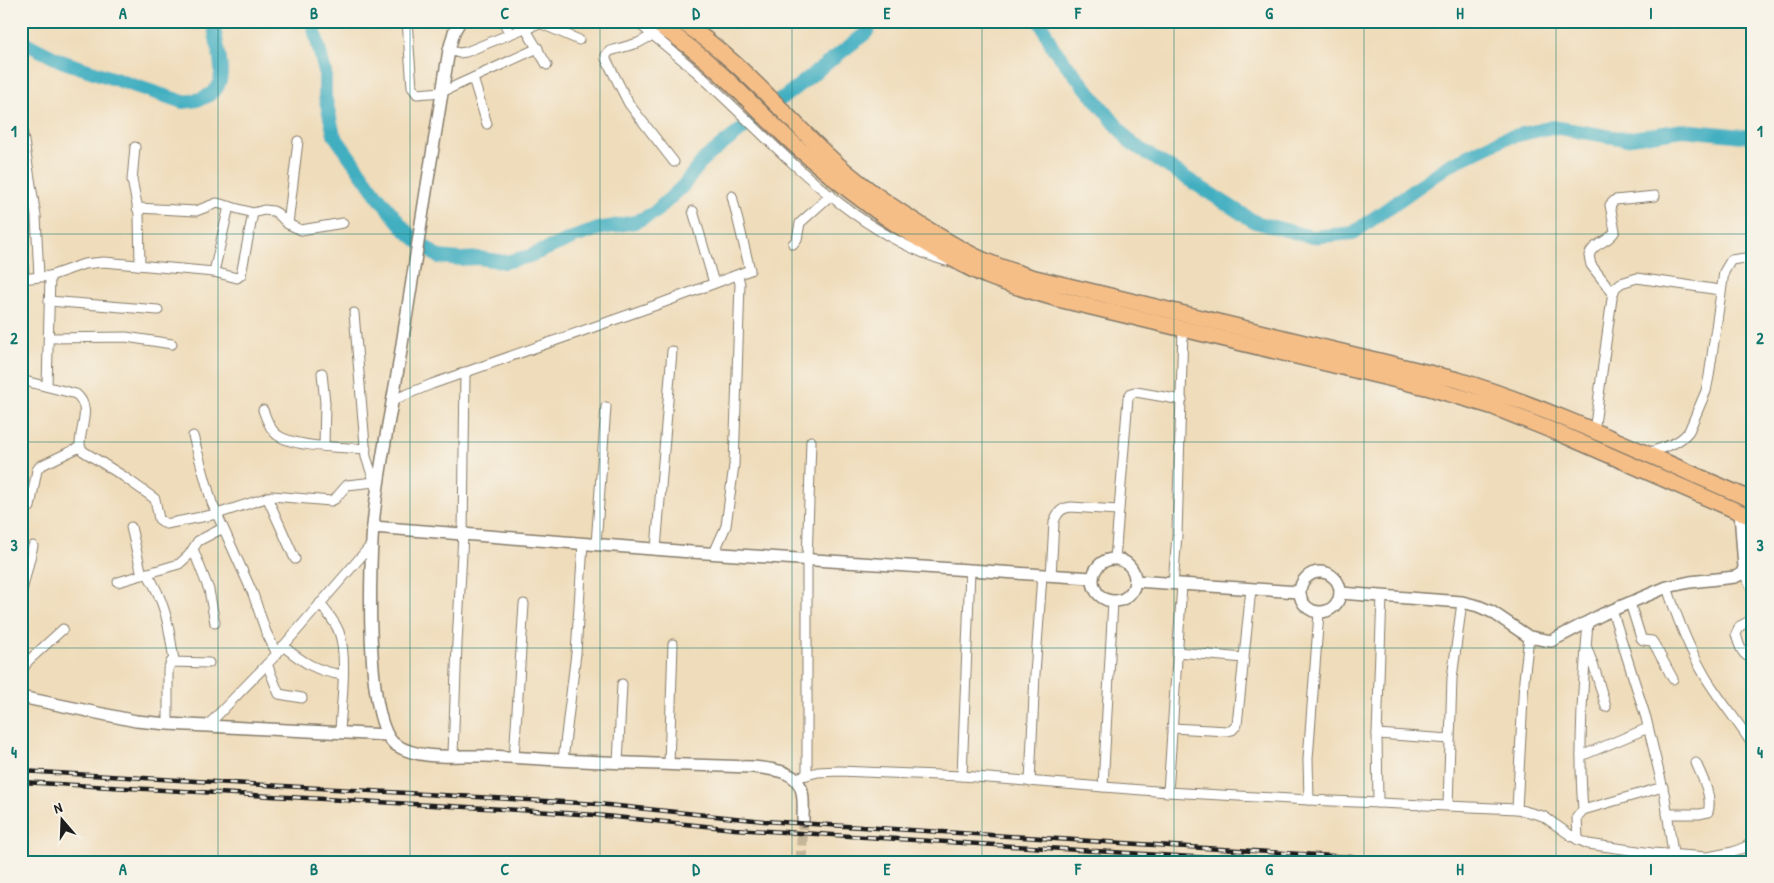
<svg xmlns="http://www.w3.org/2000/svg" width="1774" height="883" viewBox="0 0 1774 883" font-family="'Patrick Hand',sans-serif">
<rect width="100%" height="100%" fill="#f7f3e8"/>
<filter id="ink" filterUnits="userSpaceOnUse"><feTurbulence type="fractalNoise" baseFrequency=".02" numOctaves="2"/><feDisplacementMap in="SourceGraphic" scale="10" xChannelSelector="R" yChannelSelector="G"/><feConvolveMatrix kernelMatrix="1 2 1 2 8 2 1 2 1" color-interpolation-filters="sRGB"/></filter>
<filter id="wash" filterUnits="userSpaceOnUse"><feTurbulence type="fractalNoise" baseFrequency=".0096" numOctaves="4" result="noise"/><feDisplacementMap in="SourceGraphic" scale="20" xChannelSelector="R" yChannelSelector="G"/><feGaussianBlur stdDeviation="1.12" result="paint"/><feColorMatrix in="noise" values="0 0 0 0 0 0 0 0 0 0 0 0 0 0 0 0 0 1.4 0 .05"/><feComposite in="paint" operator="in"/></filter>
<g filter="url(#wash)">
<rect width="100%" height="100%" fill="#efdcba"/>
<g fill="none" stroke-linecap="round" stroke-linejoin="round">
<!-- river -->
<g stroke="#43afc1" stroke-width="14">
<path d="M312,21L325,72V96L334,135L376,194L406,231L438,257L461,259L479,258L505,262L530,256L572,238L598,229L635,222L654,213L682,187L704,159L866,33L872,21"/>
<path d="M1040,21L1053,48L1131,143L1255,222L1312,237L1353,233L1449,165L1505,138L1553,127L1625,139L1683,130L1753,137"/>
<path d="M21,41L61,61L183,102C239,98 218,60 213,21"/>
</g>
</g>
</g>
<g filter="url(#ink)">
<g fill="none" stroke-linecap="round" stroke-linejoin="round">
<!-- tertiary-tunnel -->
<path stroke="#c5b69a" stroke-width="11" stroke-dasharray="11 5.5" stroke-linecap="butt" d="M801,862L803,820"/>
<!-- minor casing -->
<g stroke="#867c6b" stroke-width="11">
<g id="minor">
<path d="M407,21L412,87L417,94L442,92L538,48"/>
<path d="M503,21L510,34"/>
<path d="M636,21C664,45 693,67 719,93C786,156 856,234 946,261"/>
<path d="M528,30L533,25L542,24L579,40"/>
<path d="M653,35L638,43L610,51L606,55V59L629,104L674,162"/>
<path d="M449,50L459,53L466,52L525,28L547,65"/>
<path d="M473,78L487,124"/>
<path d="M21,123L36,216L39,277"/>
<path d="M135,147L132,180L139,214L140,265"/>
<path d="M137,208L196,211L217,203L253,213L264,210L273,211L277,213L288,224L301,230L343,223"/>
<path d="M693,211L714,283"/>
<path d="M288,224L298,141"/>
<path d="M21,226L24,279"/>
<path d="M793,244L797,239L800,223L831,195"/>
<path d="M214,272L229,206"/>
<path d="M21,279L50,276L84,264L104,262L214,272L237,278L241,275L253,213"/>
<path d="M1612,292L1591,265L1589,256C1593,242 1609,243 1615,231L1610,205L1615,200L1655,196"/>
<path d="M49,301L158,310"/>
<path d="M354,313L366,457L376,486"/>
<path d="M49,338L126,337L172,344"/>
<path d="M322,373L325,403L324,446"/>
<path d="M21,380L76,394C93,408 79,428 80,447L83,451L123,476L155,499L159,519L166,524L217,514L272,496L331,501L335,499L347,485L375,482"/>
<path d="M47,386L50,276"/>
<path d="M393,400L432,384L662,303L750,270L732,196"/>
<path d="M263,410C266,418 269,428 276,434C293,448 344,447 366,449"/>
<path d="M1594,432L1612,298L1615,288L1621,283L1637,278L1720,290"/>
<path d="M193,436L212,503L253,594L266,632L277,654"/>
<path d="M1645,454C1660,448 1679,445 1689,431L1706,391L1709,376L1724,272L1731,260L1745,258L1753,260"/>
<path d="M267,497L295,559"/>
<path d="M30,507L37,470L40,466L80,447"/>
<path d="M131,527L142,575"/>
<path d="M596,544L606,407"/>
<path d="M193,549L209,590L215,623"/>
<path d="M656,549L672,351"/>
<path d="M714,553L726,526L734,465L740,284L738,276"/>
<path d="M1115,559L1128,398L1131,393L1136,392L1182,400"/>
<path d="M1743,572L1753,590"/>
<path d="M147,573C166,603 169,627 174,661"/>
<path d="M1051,576L1054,522C1057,513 1061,508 1071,507L1118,510"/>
<path d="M118,582L179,564L189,555L198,541L223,528"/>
<path d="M1173,584L1177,535L1183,329"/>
<path d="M1667,587C1677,618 1688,647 1705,676C1719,700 1739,722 1753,746"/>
<path d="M21,595L33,546"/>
<path d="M320,603C326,612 335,621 339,632C348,657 341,705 340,732"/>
<path d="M1630,603L1641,638L1643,640L1652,641L1654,644L1673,679"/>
<path d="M1612,610L1646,718L1665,797L1673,854"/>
<path d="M1753,619L1740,626L1736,634C1739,645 1741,655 1753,659"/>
<path d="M283,646C304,663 316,671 343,675"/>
<path d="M1587,648L1596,673L1606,707"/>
<path d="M1177,652L1244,658"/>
<path d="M267,664L279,694L302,698"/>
<path d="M21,672L28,661L63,629"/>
<path d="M168,724V670L171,662L209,663"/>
<path d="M207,726L273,658L372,544"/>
<path d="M1172,728L1228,731L1232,730L1237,725L1251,589"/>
<path d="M1377,734L1450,739"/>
<path d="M453,755L457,643L463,535L465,372"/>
<path d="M1581,756L1648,728"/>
<path d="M514,757L524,604"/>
<path d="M563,760L576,653L583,543"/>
<path d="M618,763L622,684"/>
<path d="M669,764L673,644"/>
<path d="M807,775V560L811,441"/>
<path d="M962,776L970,570"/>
<path d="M795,778L818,772L839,771L962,776L1168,792L1309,800L1517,809L1543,816L1573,837L1588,844L1652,853L1708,857L1733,852L1745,847L1753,842"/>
<path d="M1030,782L1035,674L1042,575"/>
<path d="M1103,787L1113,601"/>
<path d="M1168,792L1182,585"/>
<path d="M1309,800L1308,759L1319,613"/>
<path d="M1378,803L1377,734L1382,596"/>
<path d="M1448,806L1452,678L1462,602"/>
<path d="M1517,809L1524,680L1529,637"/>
<path d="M1583,810C1578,747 1583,685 1588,622"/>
<path d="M1667,814H1700L1708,812C1713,797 1702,777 1696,763"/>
<path d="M1578,840L1577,817L1583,810L1663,787"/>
</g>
</g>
<!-- tertiary casing -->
<g stroke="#867c6b" stroke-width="14">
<g id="tertiary">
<path d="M460,21L454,32L449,50C432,152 416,255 400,357C391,413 378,469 373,526C370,564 364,725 396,745C421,761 458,755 486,756C518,757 550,760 582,761C639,764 696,765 753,767C771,769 798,770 802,792C804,801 803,811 803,820"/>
<path d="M373,527L691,552L1092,578"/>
<circle cx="1114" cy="580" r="21"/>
<circle cx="1320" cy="592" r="20"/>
<path d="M1135,581L1299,592"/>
<path d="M1340,593L1462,602L1478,606L1492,612L1529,637L1551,641L1603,614L1667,587L1690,582L1735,577C1740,575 1743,573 1744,567L1740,512"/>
<path d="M21,697L136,721L168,724L387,735"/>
</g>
</g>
<!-- trunk casing -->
<g stroke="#867c6b" stroke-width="18">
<g id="trunk">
<path d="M651,21C708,53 749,104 797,147C840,185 887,221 937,250C953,259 969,269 987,276C1011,286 1037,293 1062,300L1430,388L1491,406L1568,437L1753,518"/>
<path d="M680,21C735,56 777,107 824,152C858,185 897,211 937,235C954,245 970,255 988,262C1002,268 1016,272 1031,277L1458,380C1559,411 1655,459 1753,500"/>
</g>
</g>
<!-- minor -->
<use href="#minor" stroke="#fff" stroke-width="9"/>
<!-- tertiary -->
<use href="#tertiary" stroke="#fff" stroke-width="11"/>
<!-- trunk -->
<use href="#trunk" stroke="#f6be87" stroke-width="15"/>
<!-- rail casing -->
<g stroke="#1c1c1c" stroke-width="4.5">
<g id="rail">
<path d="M21,771L598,804L764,821L1431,862"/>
<path d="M21,782L519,810L595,815L735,829L1274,862"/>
</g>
</g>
<!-- rail -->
<use href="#rail" stroke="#f7f3e8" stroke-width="2.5" stroke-dasharray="8" stroke-linecap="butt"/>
</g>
</g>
<!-- grid -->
<path fill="none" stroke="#0f766e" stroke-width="1" stroke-opacity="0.55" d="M218,21V862M410,21V862M600,21V862M792,21V862M982,21V862M1174,21V862M1364,21V862M1556,21V862M21,234H1753M21,442H1753M21,648H1753"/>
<!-- margin -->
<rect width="1774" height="883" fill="none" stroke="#f7f3e8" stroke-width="55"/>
<!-- north arrow -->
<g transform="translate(62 820) rotate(341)" stroke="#f7f3e8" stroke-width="4" paint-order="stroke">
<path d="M0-4L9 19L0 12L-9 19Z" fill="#1c1c1c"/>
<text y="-8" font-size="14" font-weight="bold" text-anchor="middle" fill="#1c1c1c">N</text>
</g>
<rect x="28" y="28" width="1718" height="828" fill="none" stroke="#0f766e" stroke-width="2"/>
<g font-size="16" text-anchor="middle" font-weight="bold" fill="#0f766e">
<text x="123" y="19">A</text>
<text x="314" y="19">B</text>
<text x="505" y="19">C</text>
<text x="696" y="19">D</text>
<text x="887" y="19">E</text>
<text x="1078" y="19">F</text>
<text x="1269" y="19">G</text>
<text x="1460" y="19">H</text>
<text x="1651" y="19">I</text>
<text x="14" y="137">1</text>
<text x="1760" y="137">1</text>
<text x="14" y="344">2</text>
<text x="1760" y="344">2</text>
<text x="14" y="551">3</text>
<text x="1760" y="551">3</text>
<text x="14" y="758">4</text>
<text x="1760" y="758">4</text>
<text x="123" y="875">A</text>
<text x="314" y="875">B</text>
<text x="505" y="875">C</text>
<text x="696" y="875">D</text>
<text x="887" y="875">E</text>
<text x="1078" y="875">F</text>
<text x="1269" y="875">G</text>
<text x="1460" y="875">H</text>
<text x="1651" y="875">I</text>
</g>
</svg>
